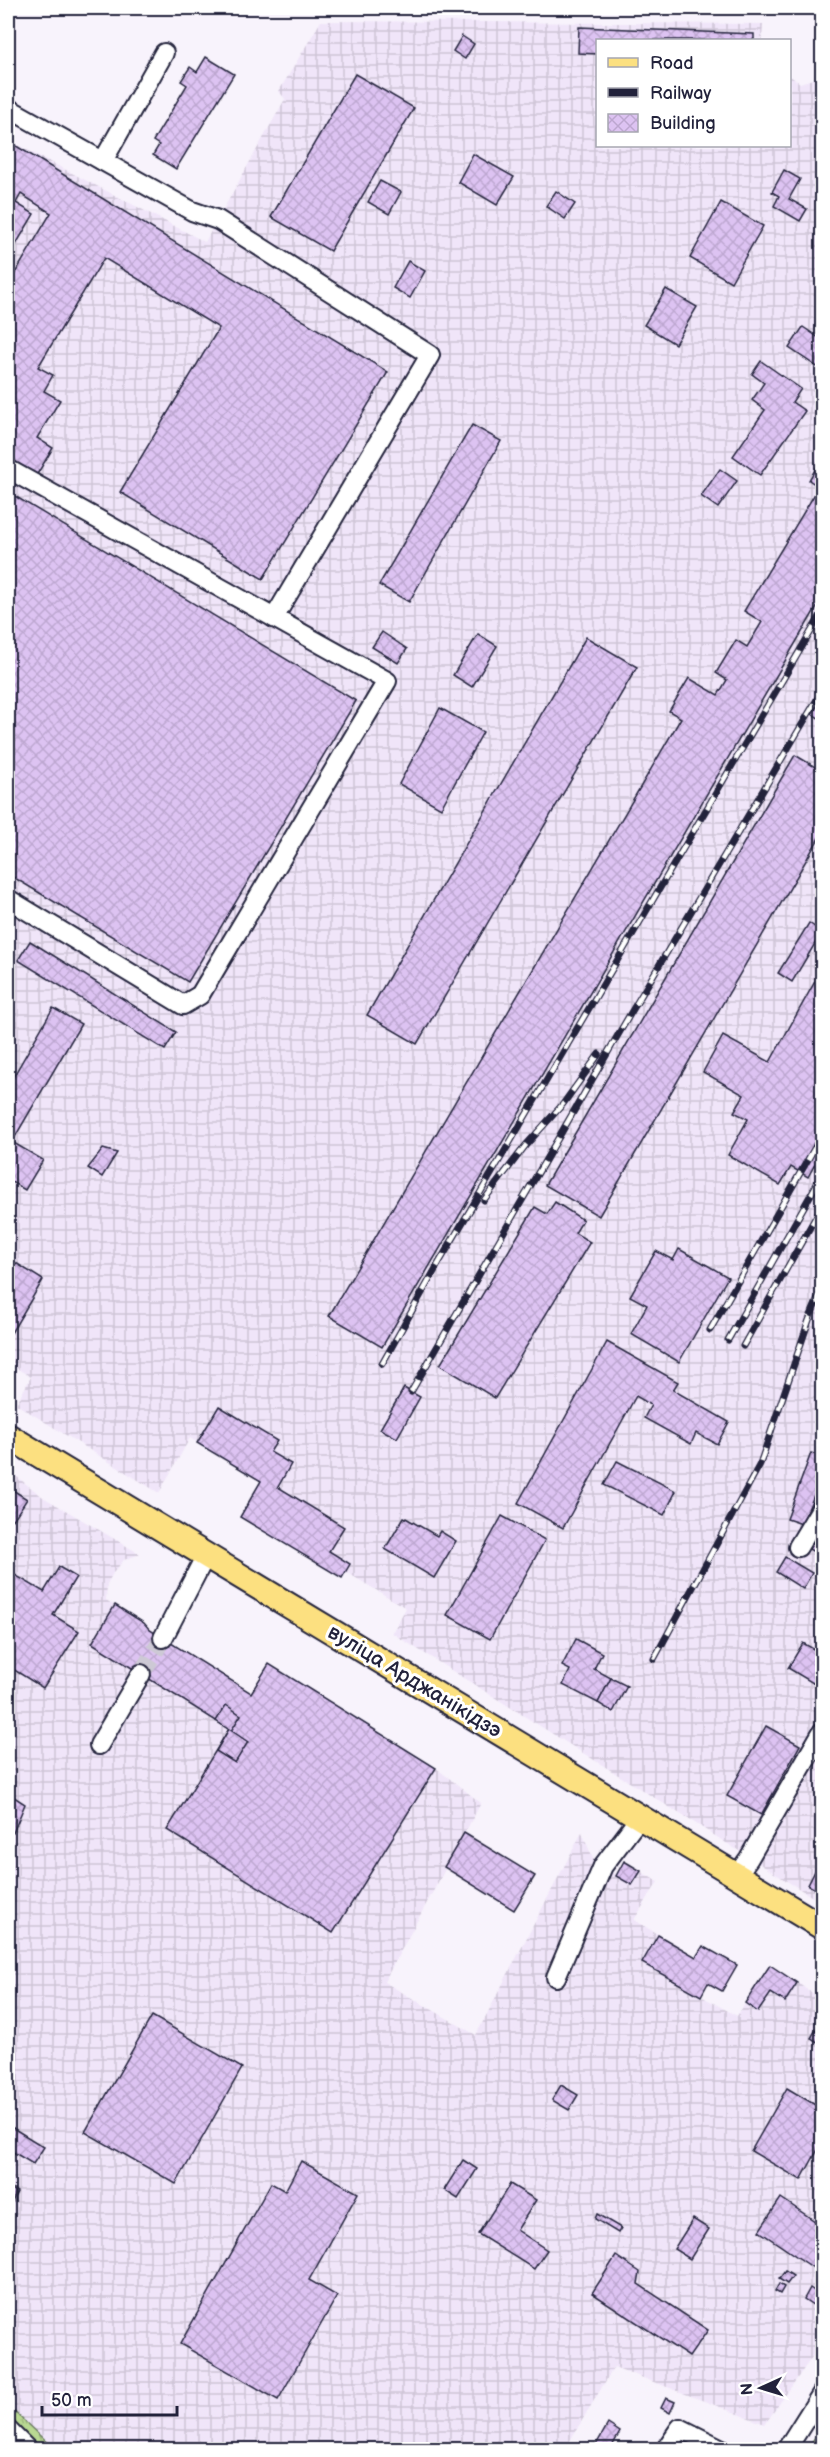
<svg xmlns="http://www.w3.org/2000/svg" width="830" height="2457" viewBox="0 0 830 2457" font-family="'Balsamiq Sans',sans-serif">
<defs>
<pattern id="industrial-grid" width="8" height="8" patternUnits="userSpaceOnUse" patternTransform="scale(1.5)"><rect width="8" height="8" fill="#f0e5f9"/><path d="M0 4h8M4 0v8" fill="none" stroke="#cec4d6"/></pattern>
<pattern id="grass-tufts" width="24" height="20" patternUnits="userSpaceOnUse" patternTransform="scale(1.5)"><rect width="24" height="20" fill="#b9d992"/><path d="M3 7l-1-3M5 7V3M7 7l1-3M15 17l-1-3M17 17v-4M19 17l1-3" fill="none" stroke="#9fba7f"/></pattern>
<pattern id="forest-crowns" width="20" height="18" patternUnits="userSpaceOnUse" patternTransform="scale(1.5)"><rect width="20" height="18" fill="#b9d992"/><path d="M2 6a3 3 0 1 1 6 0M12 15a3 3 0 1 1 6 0" fill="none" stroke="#9fba7f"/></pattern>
<pattern id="building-cross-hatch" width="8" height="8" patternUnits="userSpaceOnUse" patternTransform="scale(1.5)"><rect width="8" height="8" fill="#ddc3f2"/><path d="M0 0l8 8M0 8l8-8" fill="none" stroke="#bda7d0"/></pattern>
</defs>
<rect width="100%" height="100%" fill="#f8f3fc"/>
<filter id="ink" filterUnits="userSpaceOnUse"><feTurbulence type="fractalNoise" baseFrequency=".0167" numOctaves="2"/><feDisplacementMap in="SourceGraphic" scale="12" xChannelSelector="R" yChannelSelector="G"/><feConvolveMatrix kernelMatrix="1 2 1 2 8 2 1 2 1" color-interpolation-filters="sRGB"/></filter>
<g filter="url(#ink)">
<!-- industrial -->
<g fill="url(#industrial-grid)">
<path d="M321,21L763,24L762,40H598V146H790V76L800,83L822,76V1903L392,1633L406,1608L346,1572L342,1578L240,1517L261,1481L190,1438L159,1493L16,1404L31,1377L8,1363V140L205,242L285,99L279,91Z"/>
<path d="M8,1470L43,1497L140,1554L124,1560L113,1573L107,1584L106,1600L250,1693L269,1664L436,1768L481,1803L384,1982L476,2035L582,1832L593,1859L616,1875L624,1861L658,1882L634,1920L696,1957L703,1946L737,1965L722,1991L708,1983L701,1996L737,2016L770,1965L814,1994L822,1997V2343L765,2424L614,2367L565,2449H54L8,2406Z"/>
</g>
<!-- grass -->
<path fill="url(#grass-tufts)" stroke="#6e7e66" stroke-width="1.5" d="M8,2406L54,2449H8Z"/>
<!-- forest -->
<path fill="url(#forest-crowns)" stroke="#6e7e66" stroke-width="1.5" d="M822,2427V2449H808Z"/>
<!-- building -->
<g fill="url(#building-cross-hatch)" stroke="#22223b" stroke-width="1.5">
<path d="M579,27L754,34V40H598V54L578,53Z"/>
<path d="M462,36L474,44L465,59L453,51Z"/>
<path d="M206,57L234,74L176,169L153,155L159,145L153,141L187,85L181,81L190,67L197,72Z"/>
<path d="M355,74L414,108L330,251L271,217Z"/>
<path d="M8,141L388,372L263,579L120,492L219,328L104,258L38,367L53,375L44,391L60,400L37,438L53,448L33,481L8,466V285L51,213L21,194L16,203L34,214L8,258Z"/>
<path d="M473,154L514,177L497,205L458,182Z"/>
<path d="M784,170L800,179L789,199L807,209L800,221L774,206L779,196L772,192Z"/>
<path d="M380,181L401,192L389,214L368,202Z"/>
<path d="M556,191L575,204L565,219L546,206Z"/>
<path d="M721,202L763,226L731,282L690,258Z"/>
<path d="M408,261L425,271L410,298L393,288Z"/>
<path d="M666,289L697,307L675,344L644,325Z"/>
<path d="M803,327L822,340V370L789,348Z"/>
<path d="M761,361L801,389L792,402L805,411L760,475L733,456L765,410L752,400L764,383L752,374Z"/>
<path d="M472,425L501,441L409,602L379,585Z"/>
<path d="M822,458V598L382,1347L329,1316L681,718L669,711L689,678L718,695L727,680L716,673L736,640L747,647L762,622L744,611L819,487L809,480Z"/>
<path d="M720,469L737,481L718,508L701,496Z"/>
<path d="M8,492L356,701L188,982L8,874Z"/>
<path d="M382,632L407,649L398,663L372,647Z"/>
<path d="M478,634L497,646L472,687L453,675Z"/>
<path d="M586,637L637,667L417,1044L367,1015Z"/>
<path d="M822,698V720L812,714Z"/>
<path d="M440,708L483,732L441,808L399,784Z"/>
<path d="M795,755L822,771V783L817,792L822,795V833L599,1216L545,1185Z"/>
<path d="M809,923L822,932L792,982L778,973Z"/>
<path d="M30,941L176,1032L165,1050L18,960Z"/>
<path d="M822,969V1151L808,1177L791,1167L780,1185L728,1155L748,1119L734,1112L744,1095L703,1072L723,1036L770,1062Z"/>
<path d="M53,1008L81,1024L12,1142L43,1160L25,1190L8,1180V1086Z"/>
<path d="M103,1149L117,1153L102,1177L88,1168Z"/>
<path d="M555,1202L583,1220L575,1233L590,1242L495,1398L440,1365L535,1207L547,1214Z"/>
<path d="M679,1249L728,1277L679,1362L631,1334L647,1305L630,1296L656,1251L673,1260Z"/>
<path d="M8,1258L43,1280L8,1338Z"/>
<path d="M607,1342L678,1382L673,1390L729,1422L717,1444L696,1433L691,1444L644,1418L651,1405L636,1396L563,1528L518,1503Z"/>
<path d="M404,1388L420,1397L397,1438L380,1429Z"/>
<path d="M219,1406L277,1441L270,1452L291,1464L278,1487L344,1527L329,1551L350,1564L342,1578L240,1517L261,1481L197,1443Z"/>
<path d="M811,1453L822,1456V1481H820L802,1524L787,1519Z"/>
<path d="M617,1461L676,1491L664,1515L604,1485Z"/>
<path d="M8,1487L27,1499L13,1520L8,1516Z"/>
<path d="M502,1516L545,1540L490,1639L447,1615Z"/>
<path d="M404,1517L437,1536L440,1531L456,1541L434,1578L385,1549Z"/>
<path d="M822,1528V1557L809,1549Z"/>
<path d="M785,1557L812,1573L803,1589L776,1572Z"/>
<path d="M59,1567L76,1577L53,1615L79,1631L43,1688L8,1666V1576L10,1572L44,1592Z"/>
<path d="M822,1572V1590L814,1585Z"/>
<path d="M115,1605L144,1623L150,1630L251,1693L269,1664L436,1768L333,1933L167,1830L229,1729L92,1643Z"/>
<path d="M822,1637V1679L818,1686L788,1668L803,1643L815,1650Z"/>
<path d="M576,1639L602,1653L594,1669L611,1678L598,1703L563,1685L570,1670L562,1666Z"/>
<path d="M611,1678L627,1686L613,1712L598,1703Z"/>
<path d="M226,1705L241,1715L231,1731L216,1721Z"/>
<path d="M766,1726L800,1745L761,1815L727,1796Z"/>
<path d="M229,1729L248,1742L235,1763L216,1751Z"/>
<path d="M8,1793L25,1804L13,1833L8,1830Z"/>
<path d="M464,1833L535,1876L514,1910L444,1867Z"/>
<path d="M624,1861L641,1871L632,1885L616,1876Z"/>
<path d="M820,1861L822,1862V1893L808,1885Z"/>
<path d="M658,1935L696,1957L703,1946L737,1965L722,1991L708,1983L701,1996L642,1963Z"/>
<path d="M770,1965L797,1983L785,2002L771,1993L758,2012L745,2003Z"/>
<path d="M152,2016L242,2068L176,2184L85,2132Z"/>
<path d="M822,2019V2045L811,2038Z"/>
<path d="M561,2085L578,2095L569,2110L552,2100Z"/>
<path d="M787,2088L822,2109V2142L801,2180L751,2151Z"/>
<path d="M8,2125L44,2147L33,2164L8,2149Z"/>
<path d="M463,2160L477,2169L458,2199L444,2190Z"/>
<path d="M301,2161L358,2193L309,2280L337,2296L278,2400L180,2344L271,2183L285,2191Z"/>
<path d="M510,2184L536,2200L517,2230L547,2250L534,2269L478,2234Z"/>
<path d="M8,2187L17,2192L8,2210Z"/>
<path d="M781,2198L822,2226V2258L815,2269L759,2231Z"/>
<path d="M597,2214L621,2228L618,2233L595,2219Z"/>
<path d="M693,2219L709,2229L690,2259L674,2249Z"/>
<path d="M616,2256L640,2272L638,2284L708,2330L689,2357L592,2293Z"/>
<path d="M785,2271L793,2276L787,2284L779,2279Z"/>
<path d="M779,2284L784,2287L780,2294L775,2291Z"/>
<path d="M810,2288L820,2295L813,2305L804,2299Z"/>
<path d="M666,2398L675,2402L670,2413L661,2408Z"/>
<path d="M608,2424L620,2432L610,2450H603L596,2445Z"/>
<path d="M428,2441L441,2450H423Z"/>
<path d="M749,2441L757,2446L755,2450H744Z"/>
</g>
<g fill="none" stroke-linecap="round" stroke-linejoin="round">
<!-- minor-tunnel -->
<path stroke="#cdc9d5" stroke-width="18" stroke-dasharray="18 9" stroke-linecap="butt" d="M141,1674L163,1638"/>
<!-- minor casing -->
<g stroke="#22223b" stroke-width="22">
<g id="minor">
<path d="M8,108L192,211L218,220L430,355L274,618"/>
<path d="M103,161L164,53"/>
<path d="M8,469L387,681L200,995L183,1005L8,899"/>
<path d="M798,1547L822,1507"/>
<path d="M163,1638L206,1555"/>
<path d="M99,1745L141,1674"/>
<path d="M737,1875L749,1858L822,1732"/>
<path d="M556,1977L603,1866L640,1817"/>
<path d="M8,2430L28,2450"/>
<path d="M665,2450L680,2428L724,2450"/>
<path d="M786,2450L822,2393"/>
</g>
</g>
<!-- major casing -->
<g stroke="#22223b" stroke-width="28">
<path id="major" d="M8,1436L822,1927"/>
</g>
<!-- minor -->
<use href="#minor" stroke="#fff" stroke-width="18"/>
<!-- major -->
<use href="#major" stroke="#fce080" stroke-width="24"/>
<!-- rail casing -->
<g stroke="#22223b" stroke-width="7">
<g id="rail">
<path d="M484,1200L526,1145L563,1104L599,1054"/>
<path d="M710,1330L822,1135"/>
<path d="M728,1340L822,1175"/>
<path d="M743,1346L822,1206"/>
<path d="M382,1364L440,1261L822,613"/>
<path d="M411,1392L629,1016L822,691"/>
<path d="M654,1659L760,1464L809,1320L822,1289"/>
</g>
</g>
<!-- rail -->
<use href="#rail" stroke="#fff" stroke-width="4.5" stroke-dasharray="14" stroke-linecap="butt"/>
</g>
</g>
<g text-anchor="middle" stroke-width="6" stroke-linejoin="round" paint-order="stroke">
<!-- street labels -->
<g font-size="21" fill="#22223b" stroke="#fff">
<text transform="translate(415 1681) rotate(31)" y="7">вуліца Арджанікідзэ</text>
</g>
</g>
<!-- margin -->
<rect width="830" height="2457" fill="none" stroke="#fff" stroke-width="30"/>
<rect x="15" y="15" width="800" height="2427" fill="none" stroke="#22223b" stroke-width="2" filter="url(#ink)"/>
<!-- legend -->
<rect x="596" y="39" width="195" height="108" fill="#ffffff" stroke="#a7a7b1" stroke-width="1.5"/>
<rect x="608" y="58" width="30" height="9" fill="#fce080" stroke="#a7a7b1" stroke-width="1.5"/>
<text x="650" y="69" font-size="18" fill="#22223b">Road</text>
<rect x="608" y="88" width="30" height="9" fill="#22223b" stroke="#a7a7b1" stroke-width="1.5"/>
<text x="650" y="99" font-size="18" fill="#22223b">Railway</text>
<rect x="608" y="114" width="30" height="18" fill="url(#building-cross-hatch)" stroke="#a7a7b1" stroke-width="1.5"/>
<text x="650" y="129" font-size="18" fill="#22223b">Building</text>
<!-- north arrow -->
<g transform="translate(761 2388) rotate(266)" stroke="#ffffff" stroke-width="4.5" paint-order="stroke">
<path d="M0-4.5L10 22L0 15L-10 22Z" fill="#22223b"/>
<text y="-9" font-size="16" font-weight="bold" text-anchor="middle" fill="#22223b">N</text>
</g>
<!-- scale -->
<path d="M42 2406v9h135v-9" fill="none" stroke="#22223b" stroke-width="3"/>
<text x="51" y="2406" font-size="18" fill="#22223b" stroke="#ffffff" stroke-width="4.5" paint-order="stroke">50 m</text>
</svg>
